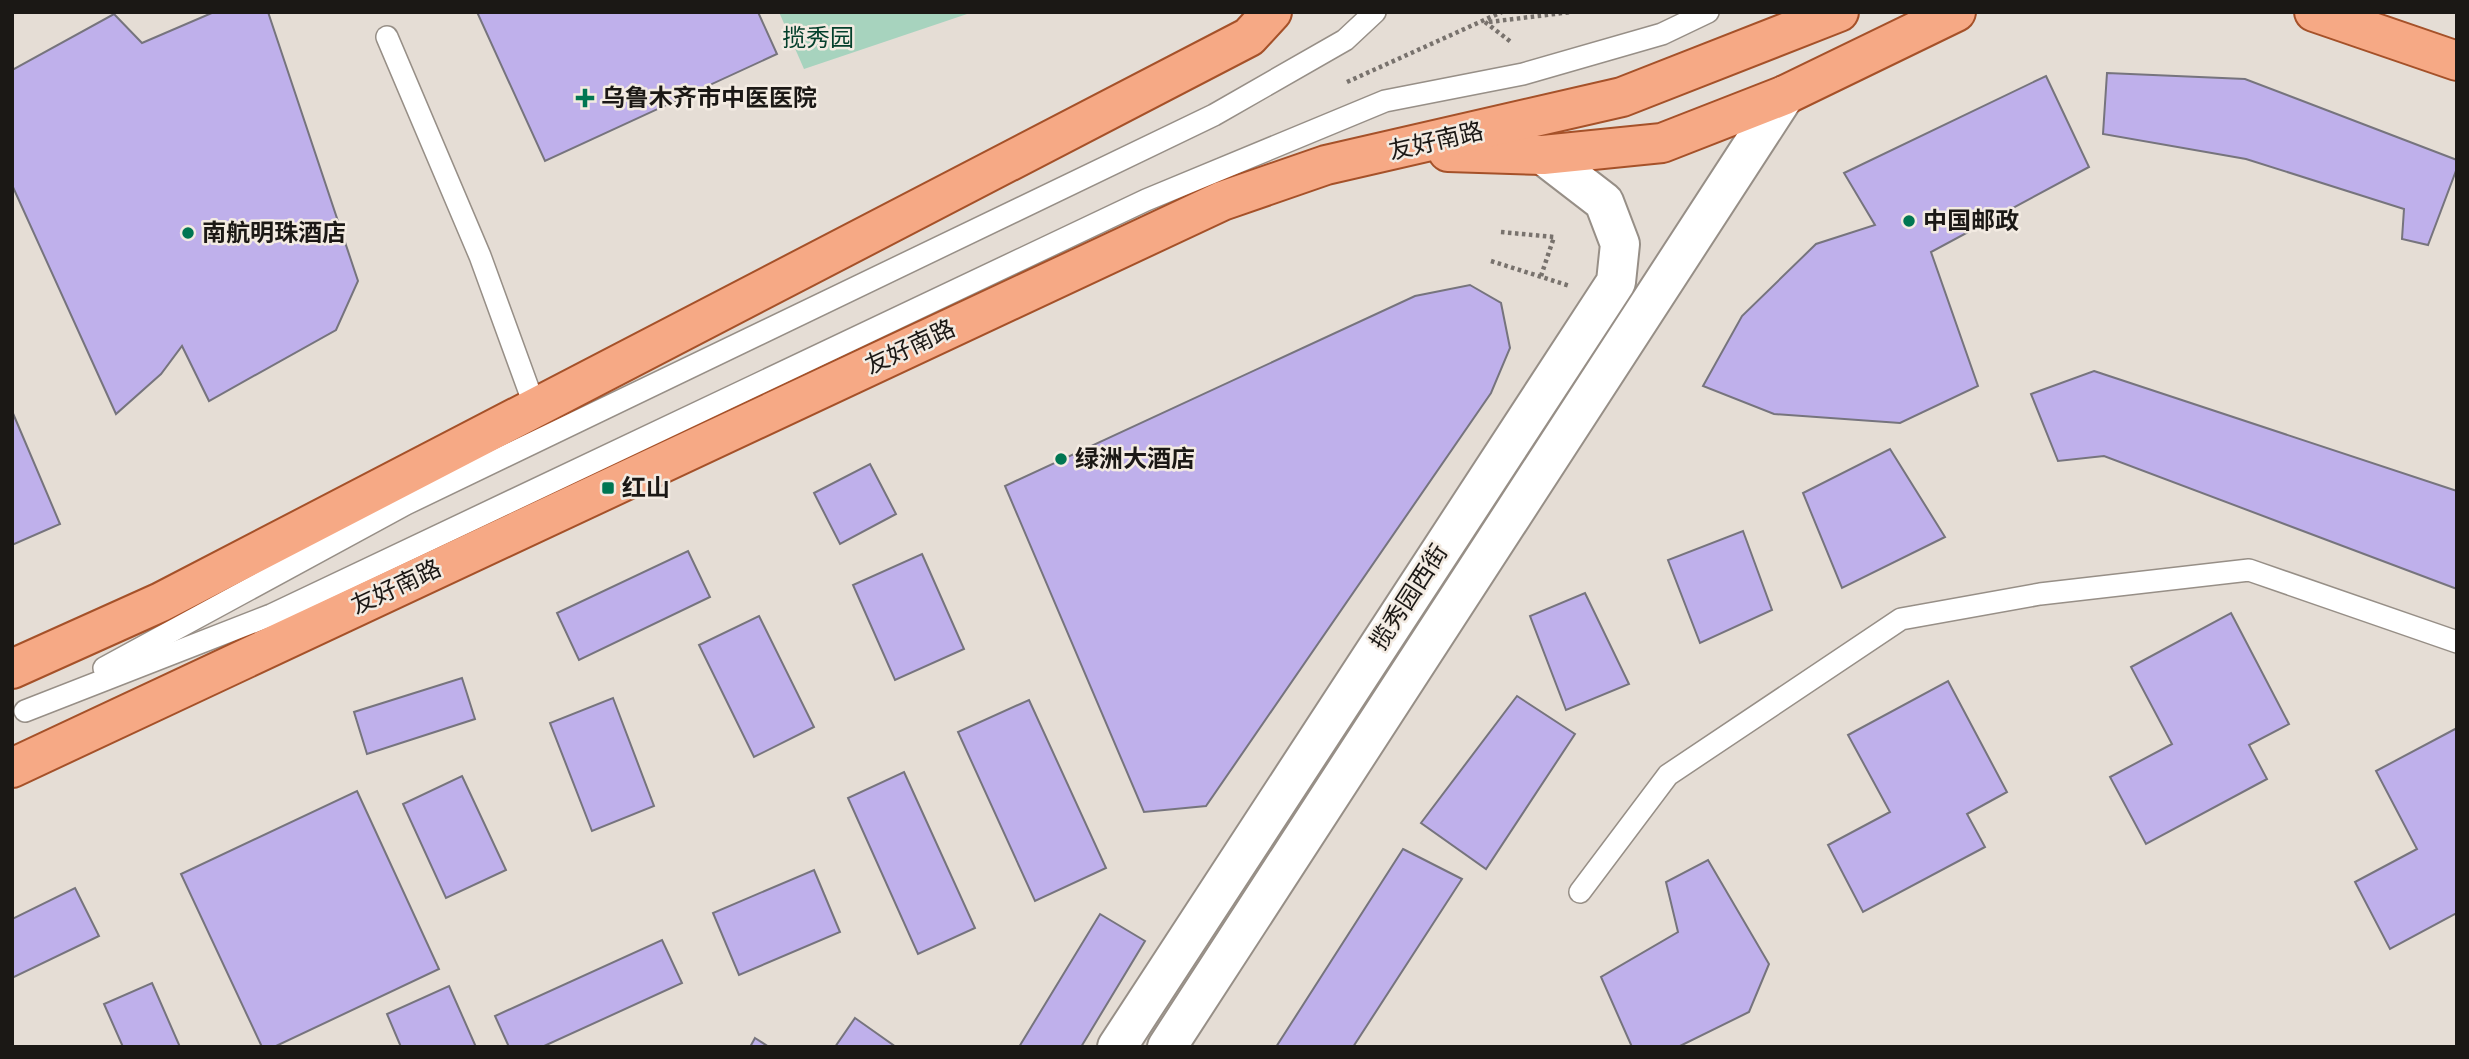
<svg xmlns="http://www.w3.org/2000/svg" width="2469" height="1059" viewBox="0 0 2469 1059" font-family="Figtree,'Noto Sans SC',sans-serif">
<rect width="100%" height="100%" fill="#e5ddd5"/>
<!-- green -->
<path fill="#a7d3be" d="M779,12H973L804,69Z"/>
<!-- building -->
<g fill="#bfb0eb" stroke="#76747d" stroke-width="2">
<path d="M214,12H268L358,281L336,330L209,401L182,346L161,374L116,414L12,185V70L114,14L142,43Z"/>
<path d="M477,12H758L777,54L545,161Z"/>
<path d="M2107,73L2245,79L2457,160V168L2428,245L2402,239L2404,209L2246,159L2103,134Z"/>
<path d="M2046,76L2089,167L1931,252L1978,386L1900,423L1774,414L1703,386L1742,316L1816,244L1875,225L1844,173Z"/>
<path d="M1470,285L1501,303L1510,348L1491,393L1206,806L1144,812L1005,486L1415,296Z"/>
<path d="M2094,371L2457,491V589L2104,456L2058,461L2031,394Z"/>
<path d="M12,411L60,524L12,545Z"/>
<path d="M1890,449L1945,537L1842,588L1803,493Z"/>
<path d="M870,464L896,514L840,544L814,493Z"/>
<path d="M1743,531L1772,610L1700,643L1668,560Z"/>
<path d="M688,551L710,597L579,660L557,613Z"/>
<path d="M922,554L964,649L895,680L853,585Z"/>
<path d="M1585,593L1629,684L1566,710L1530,616Z"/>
<path d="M2231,613L2289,724L2249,745L2267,779L2146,844L2110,777L2172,744L2131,667Z"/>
<path d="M759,616L814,727L754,757L699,645Z"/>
<path d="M462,678L475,719L367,754L354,712Z"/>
<path d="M1948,681L2007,792L1967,814L1985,847L1863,912L1828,845L1890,812L1848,735Z"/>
<path d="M1517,696L1575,734L1486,869L1421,823Z"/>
<path d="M613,698L654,806L592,831L550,723Z"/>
<path d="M1029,700L1106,868L1035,901L958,732Z"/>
<path d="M2457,728V913L2390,949L2355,882L2417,849L2376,771Z"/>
<path d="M904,772L975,928L918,954L848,798Z"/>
<path d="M462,776L506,870L446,898L403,804Z"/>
<path d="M357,791L439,969L274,1047H262L181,874Z"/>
<path d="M1403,849L1462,879L1353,1047H1276Z"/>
<path d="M1708,860L1769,964L1749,1012L1678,1047H1632L1601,977L1678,932L1666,882Z"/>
<path d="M814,870L840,932L739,975L713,913Z"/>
<path d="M75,888L99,936L12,978V919Z"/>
<path d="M1100,914L1145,941L1081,1047H1019Z"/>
<path d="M662,940L682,983L542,1047H509L495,1016Z"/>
<path d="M152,983L180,1047H123L104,1004Z"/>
<path d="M449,986L476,1047H401L387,1014Z"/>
<path d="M855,1018L896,1047H835Z"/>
<path d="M755,1038L769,1047H750Z"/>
</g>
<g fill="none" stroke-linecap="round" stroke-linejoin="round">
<!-- service casing -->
<g stroke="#978f87" stroke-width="24">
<g id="service">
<path d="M387,37L480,256L535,407"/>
<path d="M104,668L406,504L1214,115L1345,40L1375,12"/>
<path d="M25,711L271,615L1146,200L1385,101L1523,74L1662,34L1708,12"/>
<path d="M1580,892L1668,775L1901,619L2040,594L2249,570L2457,642"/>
</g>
</g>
<!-- tertiary casing -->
<g stroke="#978f87" stroke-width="42">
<g id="tertiary">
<path d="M1117,1047L1616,282L1620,244L1604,202L1543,155"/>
<path d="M1167,1047L1785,95"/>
</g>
</g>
<!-- primary casing -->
<g stroke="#a55129" stroke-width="42">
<g id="primary">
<path d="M2314,12L2457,61"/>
<path d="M1448,152L1543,155L1662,143L1785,95L1956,12"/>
<path d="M12,669L161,602L1249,37L1272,12"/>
<path d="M12,768L1222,201L1326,165L1622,97L1839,12"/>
</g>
</g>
<!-- path -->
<g stroke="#78726d" stroke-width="4.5" stroke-dasharray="3.5 3.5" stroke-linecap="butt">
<path d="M1485,22L1511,42"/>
<path d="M1489,22L1571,12"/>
<path d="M1347,82L1502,12"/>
<path d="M1501,232L1554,237L1541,276"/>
<path d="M1491,261L1570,286"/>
</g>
<!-- service -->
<use href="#service" stroke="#fff" stroke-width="21"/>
<!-- tertiary -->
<use href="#tertiary" stroke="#fff" stroke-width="38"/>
<!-- primary -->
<use href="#primary" stroke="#f6a985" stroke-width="38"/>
</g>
<!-- markers -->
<g fill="#007652" stroke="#f3ebe2" stroke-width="2.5">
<path d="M581.5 87.5h7v7h7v7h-7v7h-7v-7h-7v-7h7z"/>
<circle cx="1909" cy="221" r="7"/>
<circle cx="188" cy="233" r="7"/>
<circle cx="1061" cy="459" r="7"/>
<rect x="601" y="481" width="14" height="14" rx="3.5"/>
</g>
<g text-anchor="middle" stroke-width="5" stroke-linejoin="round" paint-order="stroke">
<!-- park labels -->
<g font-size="24" fill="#04402c" stroke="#f3ebe2">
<text x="818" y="46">揽秀园</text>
</g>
<!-- poi labels -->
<g font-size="24" font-weight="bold" fill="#1b1815" stroke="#f3ebe2" text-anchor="start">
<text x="601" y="106">乌鲁木齐市中医医院</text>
<text x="1923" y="229">中国邮政</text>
<text x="202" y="241">南航明珠酒店</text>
<text x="1075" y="467">绿洲大酒店</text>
<text x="622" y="496">红山</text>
</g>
<!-- street labels -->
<g font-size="24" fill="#1b1815" stroke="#f3ebe2">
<text transform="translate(1436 141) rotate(-13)" y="8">友好南路</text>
<text transform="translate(910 347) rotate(-25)" y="8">友好南路</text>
<text transform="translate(396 587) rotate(-25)" y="8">友好南路</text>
<text transform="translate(1409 597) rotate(-57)" y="8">揽秀园西街</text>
</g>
</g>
<!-- border -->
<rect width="2469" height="1059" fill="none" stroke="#1b1815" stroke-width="28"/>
</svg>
